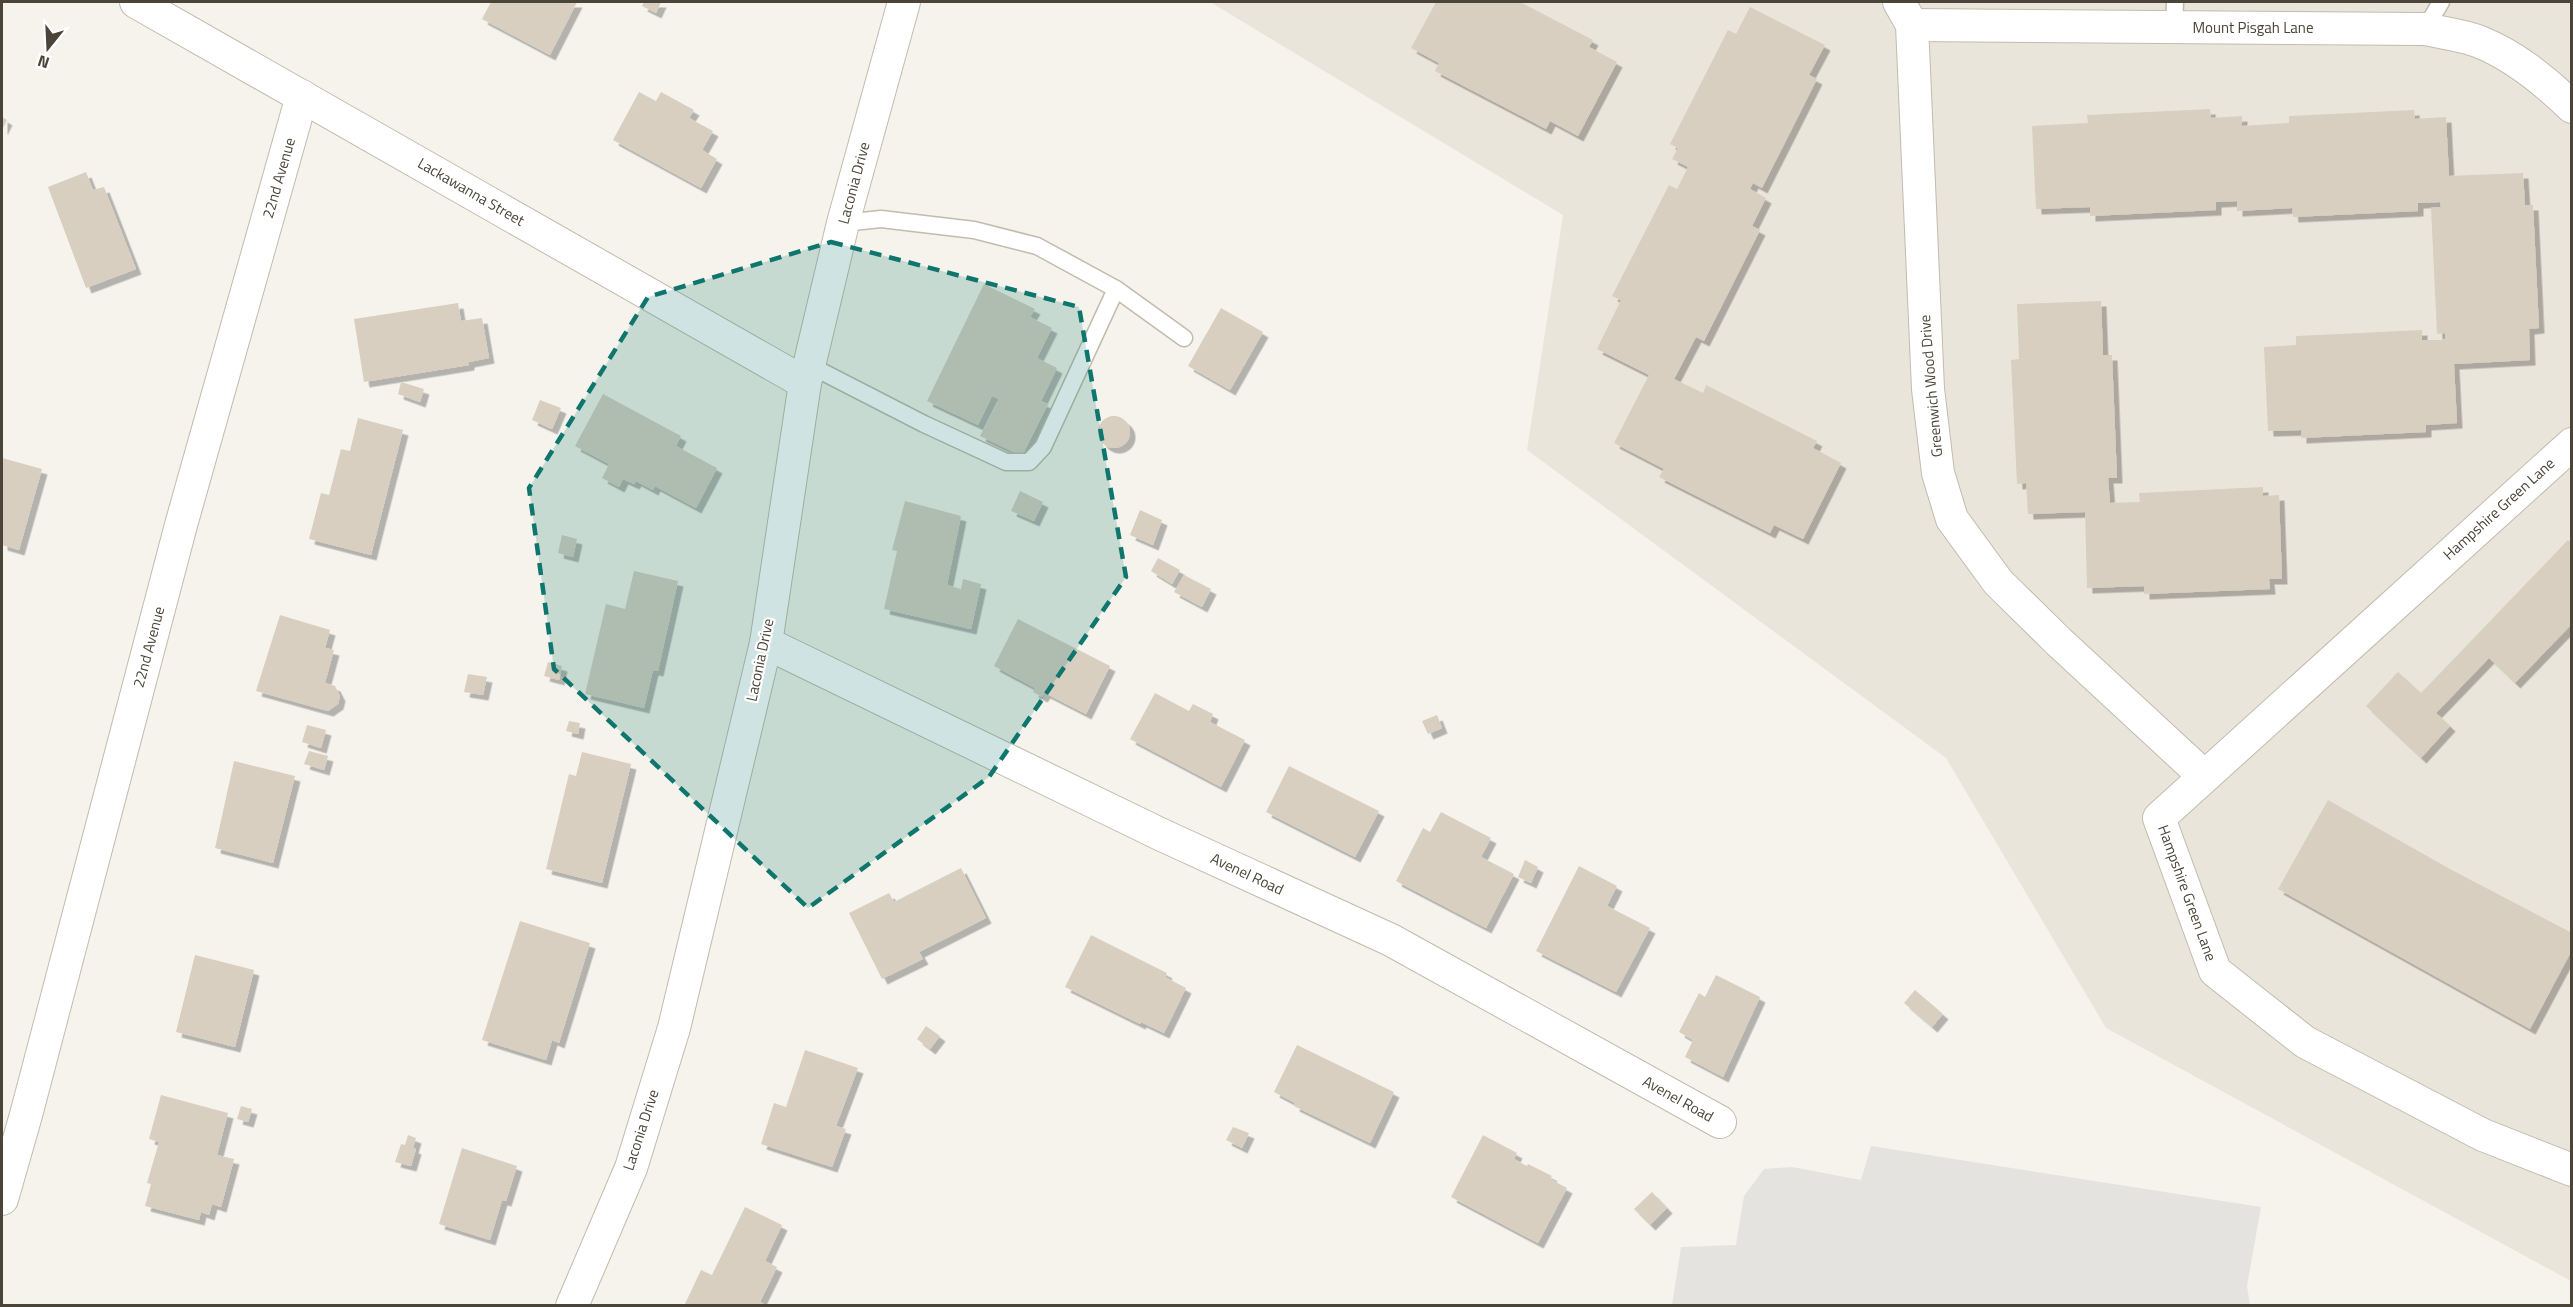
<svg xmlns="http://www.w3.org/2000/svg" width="2573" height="1307" viewBox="0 0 2573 1307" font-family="'Titillium Web',sans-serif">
<defs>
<filter id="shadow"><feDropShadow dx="5.5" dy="5.5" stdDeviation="0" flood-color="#0004"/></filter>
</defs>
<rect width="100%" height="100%" fill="#f6f3ec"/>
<!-- residential -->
<path fill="#eae5da" d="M1210,2H2571V1281L2106,1028L1946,758L1527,450L1563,215Z"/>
<!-- parking -->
<path fill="#e5e3e0" d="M1871,1146L2261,1207L2247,1286L2250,1305H1672L1681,1247L1736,1245L1744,1196L1764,1169L1792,1167L1861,1180Z"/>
<!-- building -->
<g fill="#d8cfc1" filter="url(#shadow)">
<path d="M491,2H577L550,55L482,19Z"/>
<path d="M644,2H661L656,13L642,6Z"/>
<path d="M1436,2H1520L1593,40L1589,47L1617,62L1578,136L1550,121L1546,129L1435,71L1439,63L1411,48Z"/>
<path d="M1750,7L1825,45L1809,75L1817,79L1762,188L1753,183L1750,189L1766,198L1752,226L1760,230L1704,341L1696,337L1674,379L1703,393L1706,385L1817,441L1813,448L1841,463L1803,539L1774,525L1770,533L1659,477L1664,469L1614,443L1649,375L1597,349L1621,300L1612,296L1669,185L1677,189L1688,167L1672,159L1678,148L1670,144L1728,30L1736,34Z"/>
<path d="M639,92L656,101L661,92L694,110L689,118L713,131L702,150L717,159L701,188L613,140Z"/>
<path d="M2210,109L2211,118L2242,116V126L2289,123V116L2414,110L2415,119L2446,117L2449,176L2523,173L2525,205H2533L2539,328L2529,329L2530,360L2454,364L2457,423L2426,425V432L2301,438V430L2268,431L2264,347L2296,345V336L2422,330V340H2445V333L2437,334L2431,208L2441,207L2440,202L2418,203V211L2293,217L2292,208L2237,211V201L2216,202V210L2090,216V207L2036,209L2032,126L2088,123L2087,115Z"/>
<path d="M2,117L7,120L2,130Z"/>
<path d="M86,172L93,190L104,187L136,269L86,288L48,187Z"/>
<path d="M984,284L1035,309L1030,317L1052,328L1037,358L1057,368L1041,401L1048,404L1022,456L980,436L999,399L992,396L978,425L927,401Z"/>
<path d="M2101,301L2103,355H2112L2117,478H2108L2110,503L2140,502L2139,493L2263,487V496L2279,495L2282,579H2269L2270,589L2144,594V586L2087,588L2085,512L2028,514L2026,483L2017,484L2011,360L2019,359L2017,304Z"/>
<path d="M458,303L461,321L482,318L489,358L469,362V365L364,382L354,319Z"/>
<path d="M1221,308L1263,332L1230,390L1188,366Z"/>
<path d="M401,382L424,389L420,402L398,394Z"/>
<path d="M603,394L681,436L676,446L717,468L696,508L655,486L653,490L636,481L634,484L623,479L619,487L602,478L609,464L575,446Z"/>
<path d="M540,400L561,408L552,429L532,420Z"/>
<circle cx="1114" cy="432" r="16"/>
<path d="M358,418L403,430L371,555L309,539L321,493L329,495L341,449L350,451Z"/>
<path d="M2,458L42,469L19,550L2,545Z"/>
<path d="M1020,491L1043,502L1034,521L1011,511Z"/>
<path d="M905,501L961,516L947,585L961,589L963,579L981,584L971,629L884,609L897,551L892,550Z"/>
<path d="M1140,510L1162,520L1153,545L1130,535Z"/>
<path d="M562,535L577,539L573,557L558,553Z"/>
<path d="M2568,540L2572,543V624L2515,683L2489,658L2436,713L2450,726L2421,758L2366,706L2398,672L2421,693Z"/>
<path d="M1158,558L1180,570L1172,584L1151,571Z"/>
<path d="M634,571L678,581L658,671L653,670L644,708L585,694L606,604L625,609Z"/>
<path d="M1184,575L1211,589L1202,607L1174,592Z"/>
<path d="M280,615L330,630L325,648L334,650L325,683L335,686L340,696L338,704L328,711L256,691Z"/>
<path d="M1018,619L1110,666L1086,714L1045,693L1042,697L1033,692L1035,688L994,666Z"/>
<path d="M548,662L562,666L559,680L544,676Z"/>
<path d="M468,674L487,677L483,695L464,692Z"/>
<path d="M1155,693L1189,711L1193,704L1213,714L1210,722L1245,740L1221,787L1130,739Z"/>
<path d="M1437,715L1442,728L1428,734L1422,721Z"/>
<path d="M569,721L580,723L578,734L566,731Z"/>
<path d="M307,725L326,730L321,748L302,742Z"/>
<path d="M309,751L328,756L324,770L304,764Z"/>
<path d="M582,752L631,764L602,883L546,869L569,774L576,776Z"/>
<path d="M234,761L295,776L273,863L215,848Z"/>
<path d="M1289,766L1379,811L1355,857L1266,812Z"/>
<path d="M2328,800L2450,869L2572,933V950L2530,1029L2278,889Z"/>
<path d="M1441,812L1491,838L1481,857L1514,874L1486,928L1396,881L1423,828L1430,832Z"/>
<path d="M1525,860L1538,867L1531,883L1518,877Z"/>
<path d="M1579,866L1617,886L1607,906L1650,928L1616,992L1536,951Z"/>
<path d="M961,868L986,918L919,952L923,959L882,979L849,913L889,893L894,902Z"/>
<path d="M520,921L590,943L559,1043L552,1040L546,1060L482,1040Z"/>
<path d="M1091,935L1167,973L1165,977L1186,988L1164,1033L1141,1022L1140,1024L1065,987Z"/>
<path d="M195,955L254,970L235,1047L176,1032Z"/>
<path d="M1716,975L1760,997L1723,1077L1685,1057L1693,1040L1679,1032L1699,993L1705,997Z"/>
<path d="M1915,990L1943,1014L1932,1027L1904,1003Z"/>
<path d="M926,1026L940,1036L930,1049L917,1039Z"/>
<path d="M1297,1045L1394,1092L1370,1143L1294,1106L1295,1103L1274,1092Z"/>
<path d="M805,1050L858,1068L836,1126L846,1129L832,1167L761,1144L774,1103L786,1107Z"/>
<path d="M161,1095L228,1113L217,1155L234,1159L221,1207L212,1204L209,1215L201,1212L199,1220L145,1206L151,1184L147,1183L159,1142L149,1139Z"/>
<path d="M241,1106L252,1109L248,1122L237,1119Z"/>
<path d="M1233,1127L1249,1133L1242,1148L1226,1140Z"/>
<path d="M408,1135L416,1138L413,1148L416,1149L411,1166L395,1162L401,1144L405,1145Z"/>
<path d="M1483,1135L1517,1153L1514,1159L1527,1166L1528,1164L1552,1176L1550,1179L1567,1188L1538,1243L1451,1197Z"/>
<path d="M462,1148L517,1166L506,1201L502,1200L490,1240L439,1224Z"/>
<path d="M1652,1192L1667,1208L1650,1225L1634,1209Z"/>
<path d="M745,1207L782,1225L765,1261L777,1267L760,1302L767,1306H684L701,1270L712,1275Z"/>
</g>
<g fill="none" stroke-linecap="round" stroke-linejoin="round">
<!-- service casing -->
<g stroke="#c2bbae" stroke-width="19">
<g id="service">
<path d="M2174,27L2175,2"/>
<path d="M2425,29L2441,2"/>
<path d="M843,223L881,219L974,230L1037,246L1116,289L1184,338"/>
<path d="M809,365L924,424L1006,462H1029L1043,447L1116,289"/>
</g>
</g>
<!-- minor casing -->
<g stroke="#c2bbae" stroke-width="34">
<g id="minor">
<path d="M136,2L805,383"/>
<path d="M1899,2L1912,25L1928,389L1938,473L1952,519L1998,582L2058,641L2204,776"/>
<path d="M1912,25L2425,29C2442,33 2463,35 2480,42C2515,56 2545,81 2572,107"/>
<path d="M2572,444L2159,818L2215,971L2305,1042L2483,1135L2572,1170"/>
<path d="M766,643L1162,835L1391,940L1720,1122"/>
<path d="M2,1199L26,1115L181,525L302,96"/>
<path d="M572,1306L631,1168L674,1028L766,643L805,383L843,223L904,2"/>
</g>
</g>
<!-- service -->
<use href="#service" stroke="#fff" stroke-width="16"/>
<!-- minor -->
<use href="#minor" stroke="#fff" stroke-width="32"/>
</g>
<!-- marked area -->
<path fill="#0f766e" fill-opacity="0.2" stroke="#0f766e" stroke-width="4.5" stroke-dasharray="12 8" stroke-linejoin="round" d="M831,242L1079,307L1126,577L989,777L808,908L554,669L529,488L648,297Z"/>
<g text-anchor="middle" stroke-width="4.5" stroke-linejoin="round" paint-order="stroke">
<!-- street labels -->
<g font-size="15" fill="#4b4439" stroke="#fff">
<text x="2253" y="33">Mount Pisgah Lane</text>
<text transform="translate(279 178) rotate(-74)" y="5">22nd Avenue</text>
<text transform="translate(854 183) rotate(-75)" y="5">Laconia Drive</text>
<text transform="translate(471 192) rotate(30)" y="5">Lackawanna Street</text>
<text transform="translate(1931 386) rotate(-95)" y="5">Greenwich Wood Drive</text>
<text transform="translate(2499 509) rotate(-42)" y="5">Hampshire Green Lane</text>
<text transform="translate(149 647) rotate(-75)" y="5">22nd Avenue</text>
<text transform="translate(760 660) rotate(-78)" y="5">Laconia Drive</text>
<text transform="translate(1247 874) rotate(25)" y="5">Avenel Road</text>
<text transform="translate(2187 893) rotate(70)" y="5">Hampshire Green Lane</text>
<text transform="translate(1678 1099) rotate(29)" y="5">Avenel Road</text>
<text transform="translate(641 1130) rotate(-72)" y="5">Laconia Drive</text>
</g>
</g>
<!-- border -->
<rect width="2573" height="1307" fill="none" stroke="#4b4439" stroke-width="6"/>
<!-- north arrow -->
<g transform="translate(48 48) rotate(198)" stroke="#ffffff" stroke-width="4.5" paint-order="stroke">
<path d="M0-4.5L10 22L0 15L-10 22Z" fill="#4b4439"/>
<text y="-9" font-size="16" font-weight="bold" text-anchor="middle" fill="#4b4439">N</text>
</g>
</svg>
